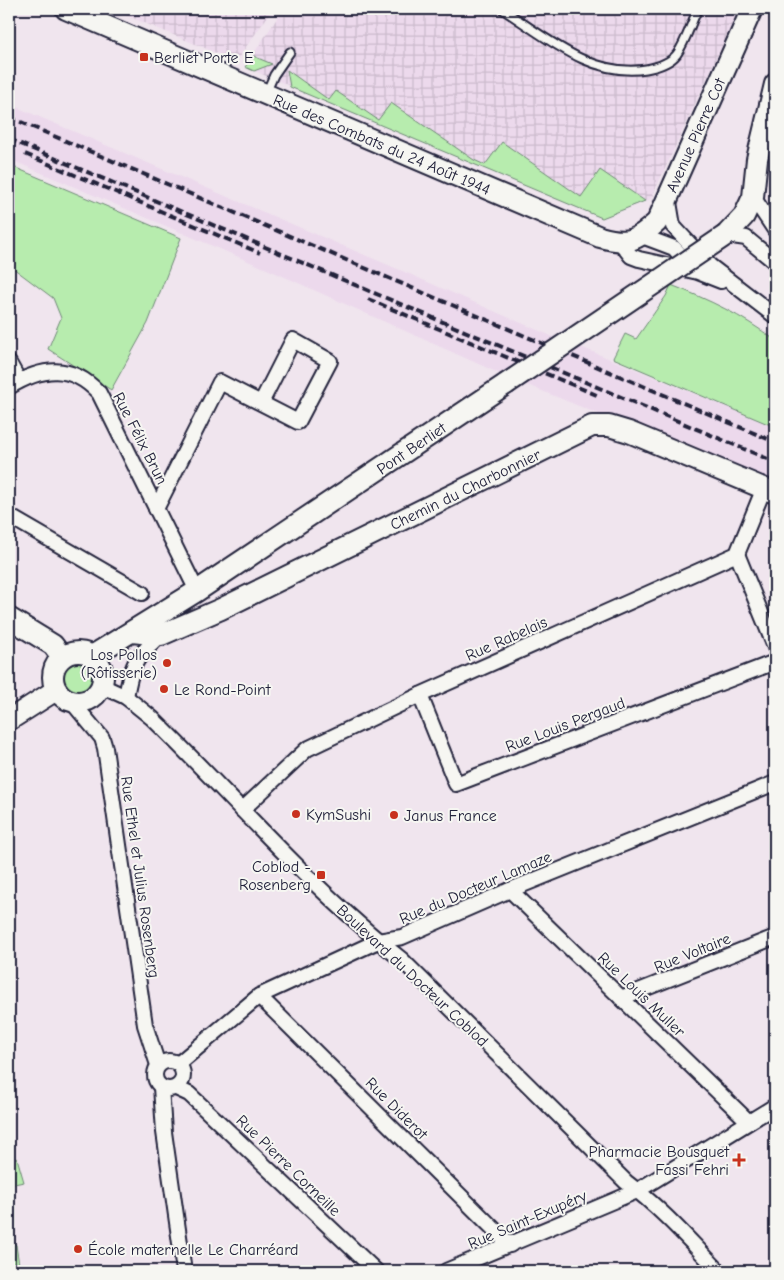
<svg xmlns="http://www.w3.org/2000/svg" width="784" height="1280" viewBox="0 0 784 1280" font-family="'Comic Neue',sans-serif">
<defs>
<pattern id="industrial-grid" width="8" height="8" patternUnits="userSpaceOnUse" patternTransform="scale(1.25)"><rect width="8" height="8" fill="#ecd9ec"/><path d="M0 4h8M4 0v8" fill="none" stroke="#cabacb"/></pattern>
</defs>
<rect width="100%" height="100%" fill="#f0e5ee"/>
<filter id="ink" filterUnits="userSpaceOnUse"><feTurbulence type="fractalNoise" baseFrequency=".02" numOctaves="2"/><feDisplacementMap in="SourceGraphic" scale="10" xChannelSelector="R" yChannelSelector="G"/><feConvolveMatrix kernelMatrix="1 2 1 2 8 2 1 2 1" color-interpolation-filters="sRGB"/></filter>
<g filter="url(#ink)">
<!-- built -->
<g fill="#ecd9ec">
<path d="M9,104L407,273L558,339L503,375L276,273L9,159Z"/>
<path d="M581,347L775,427V486L525,384Z"/>
</g>
<!-- industrial -->
<g fill="url(#industrial-grid)">
<path d="M111,9H273L236,61Z"/>
<path d="M283,9H739L651,199L602,218L245,67Z"/>
</g>
<!-- green -->
<g fill="#b7ecae" stroke="#6c8774">
<path d="M253,56L272,64L254,71L245,67Z"/>
<path d="M287,70L329,100L336,91L378,120L391,103L474,160L485,165L502,142L581,197L600,170L645,201L602,218L290,87Z"/>
<path d="M9,165L181,238L148,323L111,390L48,349L61,318L53,298L9,265Z"/>
<path d="M671,285C710,300 741,315 775,340V427L613,358L625,334L636,339L666,296Z"/>
<circle cx="79" cy="676" r="15"/>
<path d="M17,1158L24,1182L9,1185V1159Z"/>
<path d="M9,1239L16,1245L20,1271H9Z"/>
</g>
<g fill="none" stroke-linecap="round" stroke-linejoin="round">
<!-- lane casing -->
<g stroke="#22223b" stroke-width="11">
<g id="lane">
<path d="M502,9C546,37 591,78 646,69C657,67 670,63 677,54C686,41 691,23 698,9"/>
<path d="M101,23L106,9"/>
<path d="M266,93L274,75L290,52"/>
</g>
</g>
<!-- street casing -->
<g stroke="#22223b" stroke-width="18">
<g id="street">
<path d="M668,196L673,226L710,266L775,316"/>
<path d="M753,197L775,230"/>
<path d="M726,235L746,238L775,262"/>
<path d="M642,236L674,248L691,267"/>
<path d="M620,242L631,256L639,259L698,272L721,281"/>
<path d="M9,363L19,381"/>
<path d="M9,387C42,367 71,363 99,393L197,591"/>
<path d="M156,509L220,382L298,422L330,361L293,340L261,403"/>
<path d="M9,516L142,593"/>
<path d="M737,554L775,647"/>
<path d="M102,686L126,697L152,718C234,798 310,888 401,959L626,1182C662,1209 689,1240 719,1271"/>
<path d="M420,695L456,784L775,662"/>
<path d="M126,697C132,662 135,659 161,635"/>
<path d="M72,702L102,738L105,748L145,1025L158,1065"/>
<path d="M242,810L307,749L420,695L737,554L764,488"/>
<path d="M510,890L749,1122"/>
<path d="M259,996L510,1245"/>
<path d="M621,998L775,937"/>
<circle cx="169" cy="1075" r="14"/>
<path d="M178,1064L259,996L378,941L402,937L510,890L775,783"/>
<path d="M161,1087L164,1132L184,1271"/>
<path d="M176,1088L189,1094L376,1271"/>
<path d="M446,1271L637,1191L775,1106"/>
</g>
</g>
<!-- secondary casing -->
<g stroke="#22223b" stroke-width="24">
<g id="secondary">
<path d="M66,9L600,237C628,245 636,241 657,222L752,9"/>
<path d="M726,235L744,216L753,197L757,159L775,84"/>
<path d="M9,618L53,645L62,657"/>
<path d="M132,632L161,635L221,609L592,426H609L629,432L775,493"/>
<circle cx="78" cy="677" r="25"/>
<path d="M92,656L197,591L506,384"/>
<path d="M9,720L56,690"/>
</g>
</g>
<!-- lane -->
<use href="#lane" stroke="#f6f6f2" stroke-width="7"/>
<!-- street -->
<use href="#street" stroke="#f6f6f2" stroke-width="14"/>
<!-- secondary -->
<use href="#secondary" stroke="#f6f6f2" stroke-width="20"/>
<!-- rail -->
<g stroke="#22223b" stroke-width="4" stroke-dasharray="8 4" stroke-linecap="butt">
<path d="M9,117L775,442"/>
<path d="M9,139L775,462"/>
<path d="M25,154L260,253"/>
<path d="M368,299L599,396"/>
</g>
<!-- secondary-bridge casing -->
<g stroke="#22223b" stroke-width="24" stroke-linecap="butt">
<path id="secondary-bridge" d="M506,384L726,235"/>
</g>
<!-- secondary-bridge -->
<use href="#secondary-bridge" stroke="#f6f6f2" stroke-width="20"/>
</g>
</g>
<!-- markers -->
<g fill="#c8321e" stroke="#f6f6f2" stroke-width="2">
<rect x="139" y="52" width="10" height="10" rx="2.5"/>
<circle cx="167" cy="663" r="5"/>
<circle cx="164" cy="689" r="5"/>
<circle cx="296" cy="814" r="5"/>
<circle cx="394" cy="815" r="5"/>
<rect x="316" y="870" width="10" height="10" rx="2.5"/>
<path d="M736.5 1152.5h5v5h5v5h-5v5h-5v-5h-5v-5h5z"/>
<circle cx="78" cy="1249" r="5"/>
</g>
<g text-anchor="middle" stroke-width="4" stroke-linejoin="round" paint-order="stroke">
<!-- poi labels -->
<g font-size="16" fill="#22223b" stroke="#f6f6f2" text-anchor="start">
<text x="154" y="63">Berliet Porte E</text>
<text x="157" y="660" text-anchor="end">Los Pollos<tspan x="157" dy="18">(Rôtisserie)</tspan></text>
<text x="174" y="695">Le Rond-Point</text>
<text x="306" y="820">KymSushi</text>
<text x="404" y="821">Janus France</text>
<text x="311" y="872" text-anchor="end">Coblod -<tspan x="311" dy="18">Rosenberg</tspan></text>
<text x="729" y="1157" text-anchor="end">Pharmacie Bousquet<tspan x="729" dy="18">Fassi Fehri</tspan></text>
<text x="88" y="1255">École maternelle Le Charréard</text>
</g>
<!-- street labels -->
<g font-size="16" fill="#22223b" stroke="#f6f6f2">
<text transform="translate(695 135) rotate(-66)" y="6">Avenue Pierre Cot</text>
<text transform="translate(382 144) rotate(23)" y="6">Rue des Combats du 24 Août 1944</text>
<text transform="translate(141 438) rotate(63)" y="6">Rue Félix Brun</text>
<text transform="translate(411 448) rotate(-34)" y="6">Pont Berliet</text>
<text transform="translate(465 489) rotate(-26)" y="6">Chemin du Charbonnier</text>
<text transform="translate(506 638) rotate(-24)" y="6">Rue Rabelais</text>
<text transform="translate(565 724) rotate(-21)" y="6">Rue Louis Pergaud</text>
<text transform="translate(141 877) rotate(82)" y="6">Rue Ethel et Julius Rosenberg</text>
<text transform="translate(475 887) rotate(-23)" y="6">Rue du Docteur Lamaze</text>
<text transform="translate(692 952) rotate(-22)" y="6">Rue Voltaire</text>
<text transform="translate(413 975) rotate(43)" y="6">Boulevard du Docteur Coblod</text>
<text transform="translate(642 994) rotate(44)" y="6">Rue Louis Muller</text>
<text transform="translate(397 1108) rotate(45)" y="6">Rue Diderot</text>
<text transform="translate(289 1165) rotate(44)" y="6">Rue Pierre Corneille</text>
<text transform="translate(527 1219) rotate(-23)" y="6">Rue Saint-Exupéry</text>
</g>
</g>
<!-- margin -->
<rect width="784" height="1280" fill="none" stroke="#f6f6f2" stroke-width="30"/>
<rect x="15" y="15" width="754" height="1250" fill="none" stroke="#22223b" stroke-width="2" filter="url(#ink)"/>
</svg>
